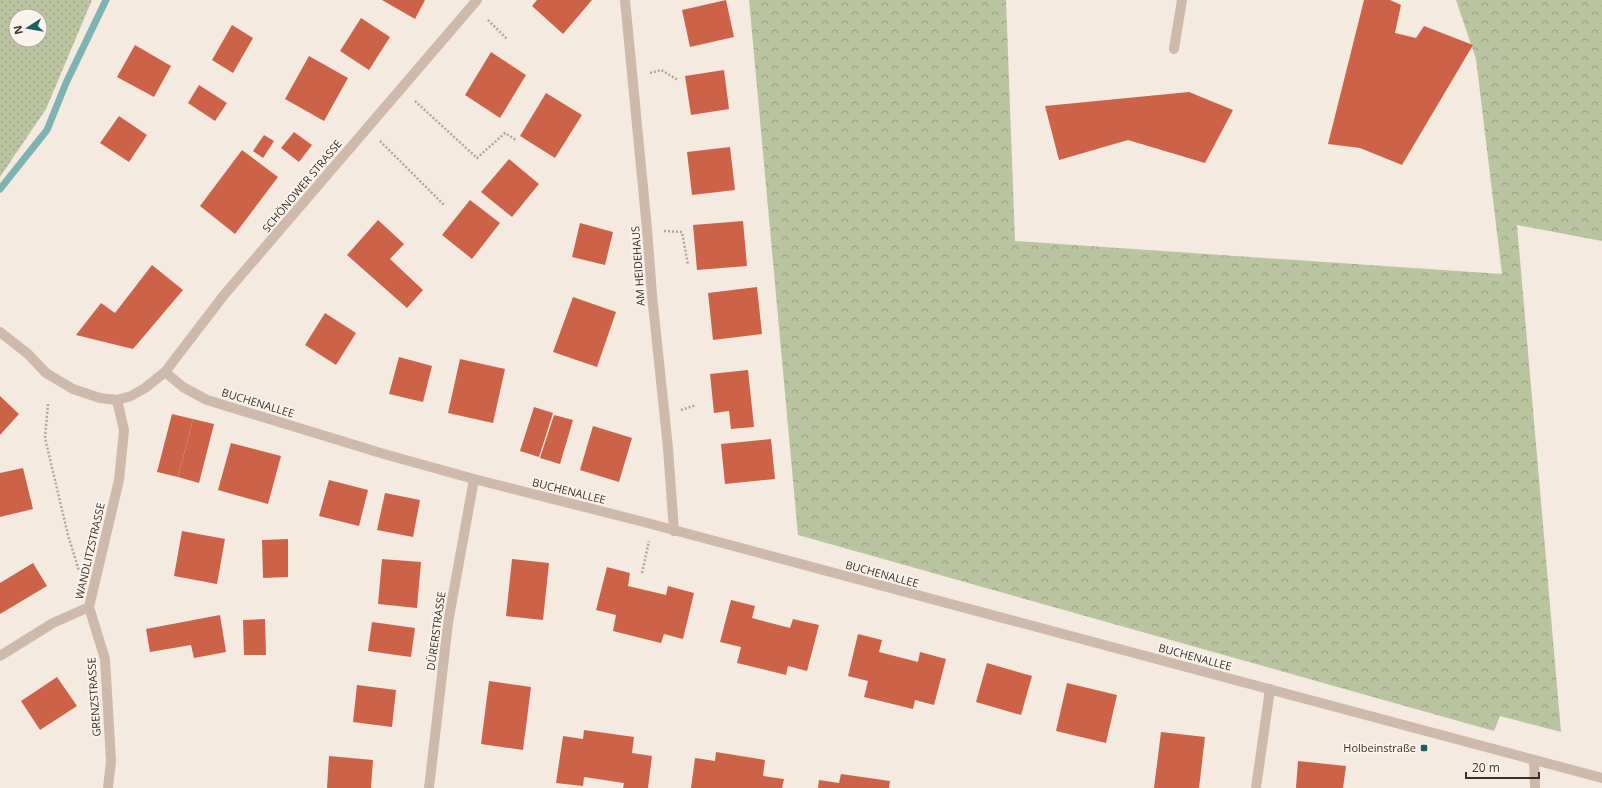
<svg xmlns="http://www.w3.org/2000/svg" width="1602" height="788" viewBox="0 0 1602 788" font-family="'Open Sans',sans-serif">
<defs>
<pattern id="grass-dots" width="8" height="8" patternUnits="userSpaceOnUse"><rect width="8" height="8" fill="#bac59f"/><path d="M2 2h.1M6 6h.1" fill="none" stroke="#98a082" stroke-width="1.8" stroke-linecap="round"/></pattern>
<pattern id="forest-crowns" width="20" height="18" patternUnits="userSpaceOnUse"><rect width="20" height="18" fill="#bac59f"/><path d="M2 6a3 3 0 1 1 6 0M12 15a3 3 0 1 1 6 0" fill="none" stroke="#98a082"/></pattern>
</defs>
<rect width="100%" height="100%" fill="#f5eae0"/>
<!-- grass -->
<path fill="url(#grass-dots)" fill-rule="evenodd" d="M0,0H92L46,109L0,177ZM16,16H40V40H16Z"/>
<!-- forest -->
<path fill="url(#forest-crowns)" d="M749,0H1006L1015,241L1502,274L1476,59L1456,0H1602V241L1517,225L1561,732L1500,716L1494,731L798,535Z"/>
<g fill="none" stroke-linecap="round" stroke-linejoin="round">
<!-- stream -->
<path stroke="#7db3b3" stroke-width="7" d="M0,189L47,130L66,83L106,0"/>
</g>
<!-- building -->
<g fill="#cc6247">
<path d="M382,0H425L415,19Z"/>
<path d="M537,0H592L563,34L532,6Z"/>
<path d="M726,0L734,37L690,47L682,10Z"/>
<path d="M1364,0H1390L1401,5L1395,33L1416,38L1424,26L1473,45L1402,165L1360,148L1328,144Z"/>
<path d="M361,18L390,37L369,70L340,51Z"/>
<path d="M232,25L253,38L233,73L212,60Z"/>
<path d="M135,45L171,66L154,97L117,77Z"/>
<path d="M491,52L526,75L500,118L465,95Z"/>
<path d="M309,56L348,78L324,121L285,99Z"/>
<path d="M724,70L729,109L691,115L685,76Z"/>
<path d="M199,85L227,103L215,121L188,103Z"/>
<path d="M1189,92L1233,110L1205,163L1128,140L1059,160L1045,106Z"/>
<path d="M546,93L582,115L555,158L520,136Z"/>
<path d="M119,116L147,135L129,162L100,143Z"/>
<path d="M294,132L312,145L299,162L281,148Z"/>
<path d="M264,135L274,141L263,158L253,151Z"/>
<path d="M730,147L735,190L692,195L687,152Z"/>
<path d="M242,150L278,177L235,234L200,206Z"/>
<path d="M509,159L539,184L512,217L481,192Z"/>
<path d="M470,200L500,223L472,259L442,235Z"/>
<path d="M378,220L404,244L390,259L423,290L407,308L347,255Z"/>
<path d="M743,221L747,266L697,270L693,225Z"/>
<path d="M580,223L613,232L605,265L572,257Z"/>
<path d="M152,265L183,290L133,349L76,335L101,303L115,313Z"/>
<path d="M757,287L762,334L713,340L708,293Z"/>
<path d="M573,297L616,312L597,367L553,352Z"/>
<path d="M325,313L356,333L336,365L305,345Z"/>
<path d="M399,357L432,366L423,402L389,394Z"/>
<path d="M460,359L505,369L493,423L448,413Z"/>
<path d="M748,370L754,427L731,429L729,411L714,413L710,374Z"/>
<path d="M0,396L19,414L0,435Z"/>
<path d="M534,407L553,413L539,457L520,451Z"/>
<path d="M172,414L193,419L178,477L157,472Z"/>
<path d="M554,415L573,420L560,464L540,458Z"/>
<path d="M193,419L214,424L199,483L178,477Z"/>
<path d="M593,426L632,438L619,482L580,470Z"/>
<path d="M771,439L775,479L725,484L721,444Z"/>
<path d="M231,443L281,456L268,504L218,490Z"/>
<path d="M23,468L33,509L0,517V473Z"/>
<path d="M329,480L368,490L359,526L319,516Z"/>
<path d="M385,493L420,500L413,537L377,530Z"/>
<path d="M182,531L225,539L217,584L174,576Z"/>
<path d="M288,539V577L263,578L262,540Z"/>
<path d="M382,559L421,562L417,608L378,604Z"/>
<path d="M512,559L549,563L543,620L506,616Z"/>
<path d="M33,563L47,586L0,614V583Z"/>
<path d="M607,567L630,573L628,586L666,595L668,586L694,593L683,639L664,634L661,643L613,631L616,615L596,610Z"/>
<path d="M731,600L755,606L752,618L790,628L793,619L819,625L807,671L788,666L786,675L737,663L741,647L720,642Z"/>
<path d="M220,615L226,652L194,658L191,645L150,652L146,629Z"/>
<path d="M265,619L266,655H244L243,620Z"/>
<path d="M372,622L415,628L411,657L368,651Z"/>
<path d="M858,634L882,640L879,652L918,662L920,652L946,659L934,705L915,700L913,709L864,697L868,681L848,676Z"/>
<path d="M987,663L1032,676L1021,715L976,702Z"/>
<path d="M57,677L77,706L40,730L21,701Z"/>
<path d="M489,681L531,687L523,750L481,744Z"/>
<path d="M1067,683L1117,695L1106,743L1056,731Z"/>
<path d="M357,685L396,690L392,727L353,722Z"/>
<path d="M584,730L634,737L632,753L652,756L648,788H623L624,783L584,777L583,786L556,783L563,736L583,739Z"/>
<path d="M1161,732L1205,737L1199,788H1154Z"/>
<path d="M716,752L765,760L763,776L784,779L782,788H691L695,758L715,761Z"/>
<path d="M329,756L373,760L371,788H327Z"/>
<path d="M1298,761L1346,766L1343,788H1296Z"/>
<path d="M841,774L890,781L889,788H818L819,780L839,783Z"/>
</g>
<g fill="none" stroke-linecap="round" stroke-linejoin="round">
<!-- path -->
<g stroke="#baa395" stroke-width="2.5" stroke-dasharray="2 2" stroke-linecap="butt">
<path d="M488,20L507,39"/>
<path d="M650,73L661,70L678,80"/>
<path d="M415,101L477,158L505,133L516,140"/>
<path d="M380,141L444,205"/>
<path d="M664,231L682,232L688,265"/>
<path d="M48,404L45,438L68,535L79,571"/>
<path d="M681,410L696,405"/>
<path d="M642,573L649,541"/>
</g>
<!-- service -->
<g stroke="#ceb9ab" stroke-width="10">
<path d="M1174,49L1182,0"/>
<path d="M1534,760L1535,788"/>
</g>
<!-- minor -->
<g stroke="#ceb9ab" stroke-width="10">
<path d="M625,0L647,229L652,295L668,448L674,531"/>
<path d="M165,372L183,387L207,400L384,454L474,479L640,521L1602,778"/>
<path d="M0,656L53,623L89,607"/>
<path d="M108,788L111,761L105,659L89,607L119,480L124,430L117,400"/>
<path d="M429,788L448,623L474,479"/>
<path d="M1256,788L1270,689"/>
</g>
<!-- tertiary -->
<path stroke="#ceb9ab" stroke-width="10" d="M0,332L28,354L46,373L73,389L100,398L117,400L131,396L145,388L165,372L224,295L477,0"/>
</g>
<!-- markers -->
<rect fill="#1d5e60" stroke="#fbf4ed" stroke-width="1.5" x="1420" y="744" width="8" height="8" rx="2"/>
<g text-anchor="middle" stroke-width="4" stroke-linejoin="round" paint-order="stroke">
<!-- street labels -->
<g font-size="11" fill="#3b2f2a" stroke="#fbf4ed">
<text transform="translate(302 186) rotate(-50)" y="4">SCHÖNOWER STRASSE</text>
<text transform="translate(638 266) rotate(-94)" y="4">AM HEIDEHAUS</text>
<text transform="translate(258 403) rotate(17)" y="4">BUCHENALLEE</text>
<text transform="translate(569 491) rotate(14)" y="4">BUCHENALLEE</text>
<text transform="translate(90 551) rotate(-77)" y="4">WANDLITZSTRASSE</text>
<text transform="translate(882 574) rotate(15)" y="4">BUCHENALLEE</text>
<text transform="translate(436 631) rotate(-82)" y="4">DÜRERSTRASSE</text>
<text transform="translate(1195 657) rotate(15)" y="4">BUCHENALLEE</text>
<text transform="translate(94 697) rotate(-94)" y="4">GRENZSTRASSE</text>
</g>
<!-- poi labels -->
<g font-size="11" fill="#3b2f2a" stroke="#fbf4ed" text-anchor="end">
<text x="1416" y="752">Holbeinstraße</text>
</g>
</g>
<!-- north arrow -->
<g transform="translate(28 28) rotate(258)"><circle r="19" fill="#fbf4ed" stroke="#aea59f"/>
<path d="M0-3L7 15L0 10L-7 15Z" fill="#1d5e60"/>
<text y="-6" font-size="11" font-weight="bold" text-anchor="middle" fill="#3b2f2a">N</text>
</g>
<!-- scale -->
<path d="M1466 772v6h73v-6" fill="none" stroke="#3b2f2a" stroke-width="2"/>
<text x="1472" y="772" font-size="12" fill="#3b2f2a" stroke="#fbf4ed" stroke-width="3" paint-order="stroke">20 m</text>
</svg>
